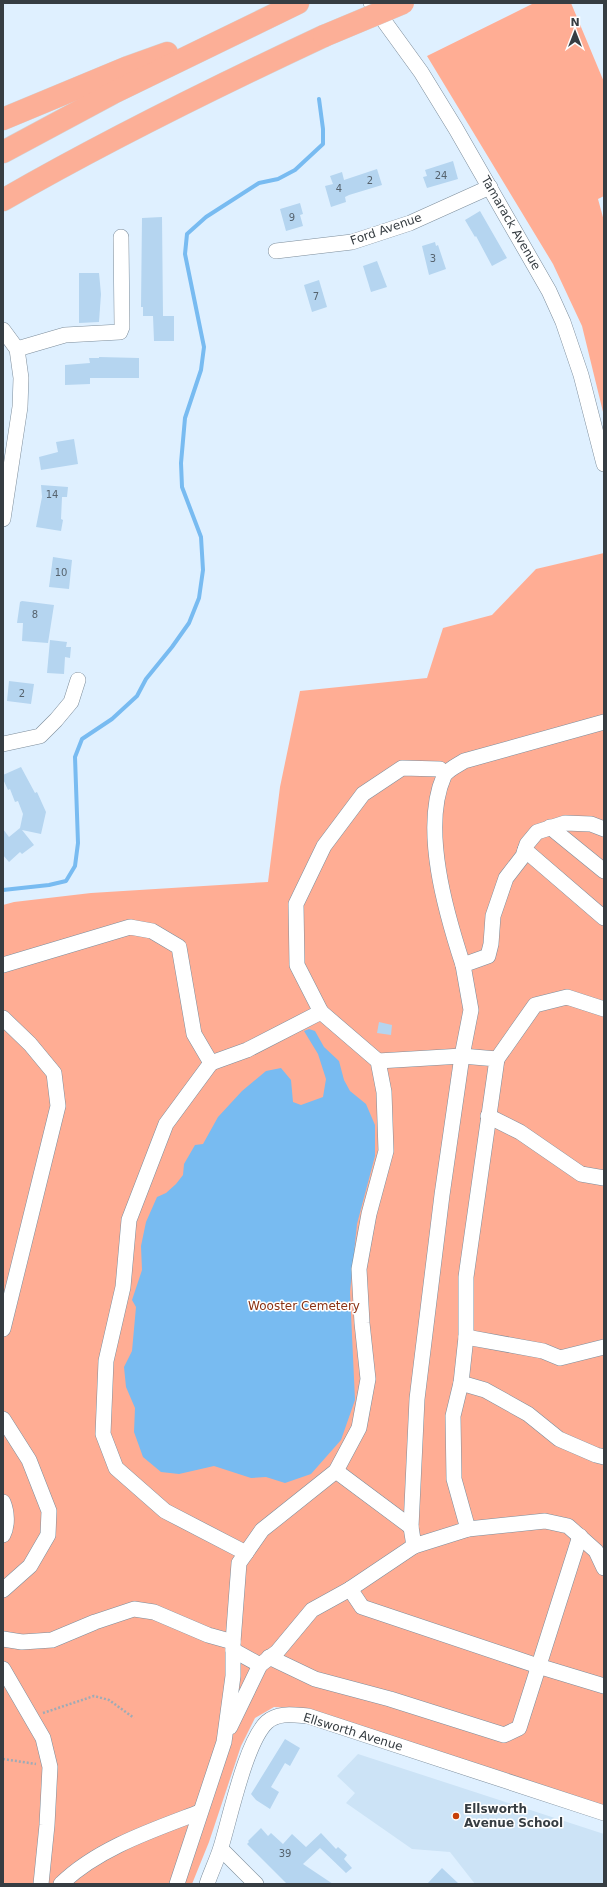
<svg xmlns="http://www.w3.org/2000/svg" width="607" height="1887" viewBox="0 0 607 1887" font-family="'DejaVu Sans',sans-serif">
<rect width="100%" height="100%" fill="#dff0ff"/>
<!-- built -->
<path fill="#cce3f6" d="M358,1754L604,1834V1884H475L450,1852L412,1849L346,1803L355,1793L337,1776Z"/>
<!-- green -->
<g fill="#ffad94">
<path d="M534,3H571L604,82V196L598,199L604,221V416L582,326L553,264L427,56Z"/>
<path d="M604,553V1806L308,1709L274,1707L255,1718L241,1746L209,1842L192,1884H3V905L14,902L91,893L268,882L280,787L300,691L427,678L443,628L492,615L536,569Z"/>
</g>
<!-- water -->
<path fill="#78bbf1" d="M309,1029L315,1031L324,1047L339,1061L344,1080L350,1091L366,1104L375,1125V1156L357,1224L350,1292L355,1400L341,1440L311,1474L285,1483L266,1477L251,1478L214,1466L179,1474L161,1472L143,1457L134,1432L135,1408L126,1387L124,1367L132,1351L136,1307L132,1300L142,1270L141,1246L146,1222L157,1197L166,1193L176,1184L183,1175L184,1164L195,1145L203,1144L218,1117L242,1091L266,1071L281,1068L291,1080L293,1102L301,1105L323,1097L326,1079L318,1054L304,1031Z"/>
<g fill="none" stroke-linecap="round" stroke-linejoin="round">
<!-- stream -->
<path stroke="#78bbf1" stroke-width="4" d="M3,890L49,885L66,881L75,866L78,843L75,757L82,739L112,719L137,696L146,679L172,647L189,623L199,598L203,570L201,537L182,487L181,463L185,418L201,370L204,347L185,254L187,234L206,217L259,183L278,179L295,170L323,144V129L319,99"/>
</g>
<!-- building -->
<g fill="#b5d5f0">
<path d="M453,161L458,179L427,188L423,177L427,176L425,170Z"/>
<path d="M377,169L382,185L349,195L345,197L346,202L331,207L325,186L333,184L330,176L342,172L344,180Z"/>
<path d="M300,203L303,214L300,215L303,226L286,231L280,209Z"/>
<path d="M480,211L507,258L492,266L476,236L475,237L465,220Z"/>
<path d="M162,217L163,316H174V341H154L153,316H143V307H141L142,218Z"/>
<path d="M435,242L436,246L438,245L446,269L429,275L422,246Z"/>
<path d="M377,261L387,287L371,292L363,266Z"/>
<path d="M79,273H99L101,294L99,322L79,323Z"/>
<path d="M319,280L327,307L312,312L304,285Z"/>
<path d="M99,357L139,358V378H90V384L65,385V365L90,363L89,358H99Z"/>
<path d="M74,439L78,464L41,470L39,457L58,452L56,442Z"/>
<path d="M41,485L68,487L67,497H62L61,519L63,520L61,531L36,527L42,497Z"/>
<path d="M53,557L72,560L69,589L49,587Z"/>
<path d="M22,601L54,605L48,643L22,641L23,623H17L20,602Z"/>
<path d="M50,640L67,642L66,647H71L70,658L65,657L64,674L47,673Z"/>
<path d="M9,681L34,684L31,704L7,701Z"/>
<path d="M21,767L35,793L37,792L46,812L41,834L22,830L34,845L22,854L20,852L9,862L3,855V829L9,837L20,828L23,814L18,801L15,802L10,789L8,790L3,779V775Z"/>
<path d="M379,1022L392,1025L391,1035L377,1033Z"/>
<path d="M285,1739L300,1748L290,1766L285,1763L271,1787L279,1792L270,1809L256,1800L251,1794Z"/>
<path d="M261,1828L268,1836L271,1833L283,1844L292,1834L306,1847L321,1833L336,1849L338,1847L347,1855L344,1859L352,1868L346,1873L320,1848L303,1864L333,1884H287L247,1844L249,1842L248,1841Z"/>
<path d="M442,1868L459,1884H427Z"/>
</g>
<g fill="none" stroke-linecap="round" stroke-linejoin="round">
<!-- minor casing -->
<g stroke="#7d8d9b" stroke-width="16">
<g id="minor">
<path d="M371,3L421,72L456,129L549,291L563,322L581,375L604,464"/>
<path d="M276,251L352,242L410,223L490,187"/>
<path d="M3,330L17,349L21,378L20,407L3,519"/>
<path d="M17,349L65,335L120,332L122,327L121,237"/>
<path d="M3,744L40,736L56,720L71,702L78,680"/>
<path d="M550,827L604,871"/>
<path d="M525,850L604,918"/>
<path d="M3,965L130,927L152,931L179,947L194,1034L211,1063L247,1050L321,1012L378,1061L384,1092L386,1151L369,1214L359,1269L362,1323L368,1379L359,1428L336,1471L262,1530L239,1563L233,1642V1676L224,1742L177,1884"/>
<path d="M463,965C446,913 421,828 444,776C447,770 458,765 464,761L604,722"/>
<path d="M321,1012L297,965L296,904L324,846L363,794L402,768L440,769L445,774"/>
<path d="M3,1018L30,1044L54,1073L58,1106L3,1329"/>
<path d="M497,1059L535,1005L567,997L604,1009"/>
<path d="M378,1061L462,1056L497,1059L466,1277V1337L461,1383L485,1390L528,1414L559,1439L596,1455L604,1457"/>
<path d="M211,1063L166,1124L129,1220L123,1287L106,1361L103,1434L116,1468L165,1511L246,1553"/>
<path d="M488,1116L520,1132L581,1174L604,1178"/>
<path d="M466,1337L543,1351L560,1358L604,1347"/>
<path d="M461,1383L453,1416L454,1479L468,1529"/>
<path d="M3,1419L29,1460L49,1511L48,1535L30,1566L3,1590"/>
<path d="M336,1471L411,1527"/>
<path d="M3,1502C7,1512 8,1525 3,1535"/>
<path d="M414,1546L411,1527L417,1399L442,1195L462,1056L471,1010L463,965L488,956L491,944L493,916L506,878L523,856L527,844L537,832L565,823L591,824L604,829"/>
<path d="M350,1589L362,1607L538,1666L604,1686"/>
<path d="M3,1639L22,1642L52,1640L95,1622L134,1609L154,1612L208,1635L233,1642"/>
<path d="M233,1650L260,1665L277,1652L312,1610L350,1589L414,1546L468,1529L545,1521L568,1526L596,1551L604,1568"/>
<path d="M269,1657L315,1679L390,1699L504,1735L519,1728L580,1536"/>
<path d="M3,1669L43,1738L50,1767L47,1825L41,1884"/>
<path d="M230,1727L260,1665"/>
<path d="M221,1849L256,1884"/>
<path d="M61,1884C98,1848 153,1830 200,1812"/>
<path d="M207,1884C211,1872 217,1860 221,1847C230,1818 246,1741 267,1722C278,1712 294,1715 308,1716L604,1813"/>
</g>
</g>
<!-- highway casing -->
<g stroke="#d3d4d5" stroke-width="23">
<g id="highway">
<path d="M3,119L128,67L167,53"/>
<path d="M3,152L113,93L298,3"/>
<path d="M3,200C107,140 215,87 324,36"/>
</g>
</g>
<!-- path -->
<g stroke="#9eabb6" stroke-width="2.5" stroke-dasharray="2 2" stroke-linecap="butt">
<path d="M43,1713L94,1696L109,1700L134,1718"/>
<path d="M3,1759L36,1764"/>
</g>
<!-- minor -->
<use href="#minor" stroke="#fff" stroke-width="15"/>
<!-- highway -->
<use href="#highway" stroke="#fcaf97" stroke-width="22"/>
<!-- highway-bridge casing -->
<g stroke="#d3d4d5" stroke-width="23" stroke-linecap="butt">
<path id="highway-bridge" d="M324,36L403,3"/>
</g>
<!-- highway-bridge -->
<use href="#highway-bridge" stroke="#fcaf97" stroke-width="22"/>
</g>
<!-- markers -->
<circle fill="#c74008" stroke="#fff" stroke-width="1.5" cx="456" cy="1816" r="4"/>
<g text-anchor="middle" stroke-width="3" stroke-linejoin="round" paint-order="stroke">
<!-- number labels -->
<g font-size="10" fill="#56636e">
<text x="441" y="179">24</text>
<text x="370" y="184">2</text>
<text x="339" y="192">4</text>
<text x="292" y="221">9</text>
<text x="433" y="262">3</text>
<text x="316" y="300">7</text>
<text x="52" y="498">14</text>
<text x="61" y="576">10</text>
<text x="35" y="618">8</text>
<text x="22" y="697">2</text>
<text x="285" y="1857">39</text>
</g>
<!-- street labels -->
<g font-size="12" fill="#363d42" stroke="#fff">
<text transform="translate(511 223) rotate(60)" y="4">Tamarack Avenue</text>
<text transform="translate(386 229) rotate(-19)" y="4">Ford Avenue</text>
<text transform="translate(353 1732) rotate(17)" y="4">Ellsworth Avenue</text>
</g>
<!-- park labels -->
<g font-size="12" fill="#8a3214" stroke="#fff">
<text x="304" y="1310">Wooster Cemetery</text>
</g>
<!-- poi labels -->
<g font-size="12" font-weight="bold" fill="#363d42" stroke="#fff" text-anchor="start">
<text x="464" y="1813">Ellsworth<tspan x="464" dy="14">Avenue School</tspan></text>
</g>
</g>
<!-- border -->
<rect width="607" height="1887" fill="none" stroke="#363d42" stroke-width="8"/>
<!-- north arrow -->
<g transform="translate(575 32)" stroke="#ffffff" stroke-width="3" paint-order="stroke">
<path d="M0-3L7 15L0 10L-7 15Z" fill="#363d42"/>
<text y="-6" font-size="11" font-weight="bold" text-anchor="middle" fill="#363d42">N</text>
</g>
</svg>
